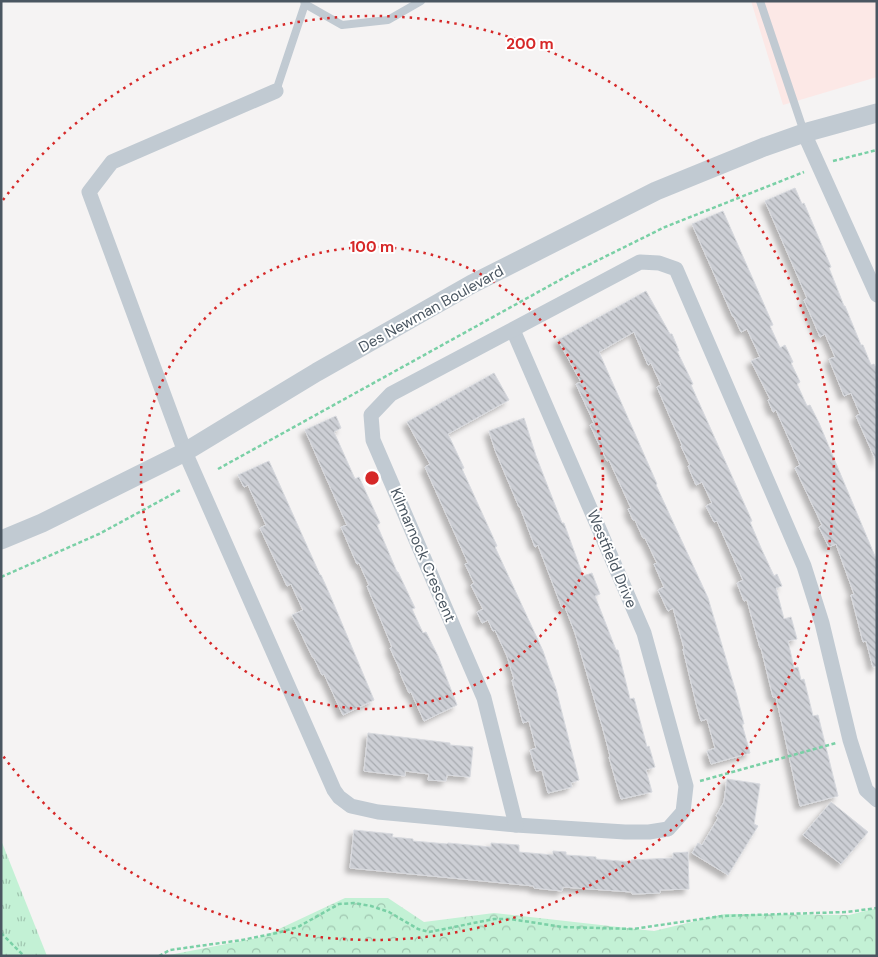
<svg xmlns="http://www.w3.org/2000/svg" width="878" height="957" viewBox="0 0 878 957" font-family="'DM Sans',sans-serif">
<defs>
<pattern id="forest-crowns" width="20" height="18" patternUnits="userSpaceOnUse" patternTransform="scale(1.25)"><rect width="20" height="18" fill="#c3f1d5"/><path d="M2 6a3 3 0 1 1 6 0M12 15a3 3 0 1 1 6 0" fill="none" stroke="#a0c6b0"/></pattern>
<pattern id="park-tufts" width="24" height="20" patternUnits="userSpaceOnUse" patternTransform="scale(1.25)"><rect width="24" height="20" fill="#c3f1d5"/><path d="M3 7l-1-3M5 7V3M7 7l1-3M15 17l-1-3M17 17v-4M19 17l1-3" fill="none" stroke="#a0c6b0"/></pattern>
<pattern id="building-back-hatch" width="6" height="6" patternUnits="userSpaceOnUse" patternTransform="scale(1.25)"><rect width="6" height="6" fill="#cdcfd5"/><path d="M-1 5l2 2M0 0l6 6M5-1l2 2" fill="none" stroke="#a8abb0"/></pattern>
<filter id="shadow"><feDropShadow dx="-4.5" dy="4.5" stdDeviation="2.5" flood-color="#0004"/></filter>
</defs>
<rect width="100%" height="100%" fill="#f5f3f3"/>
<!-- medical -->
<path fill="#fce8e6" d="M751,1H877V77L783,105Z"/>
<!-- forest -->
<path fill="url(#forest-crowns)" d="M345,898H388L424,922L494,913L654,931L725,914L849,915L877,908V956H164L262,937Z"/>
<!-- park -->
<path fill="url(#park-tufts)" d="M1,840L47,956H1Z"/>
<!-- building -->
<g fill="url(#building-back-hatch)" stroke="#d7d9de" filter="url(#shadow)">
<path d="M795,188L802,204L804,203L831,267L829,268L844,306H845L861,345H863L871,365L874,364L877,370V463L856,416L860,414L851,393L844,396L829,359L835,357L825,334L820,337L812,318L804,300L807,298L765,201Z"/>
<path d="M723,211L773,325L770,326L780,348L785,345L793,362L791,363L800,382L797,384L807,406L810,405L819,423L877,561V666L873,667L866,641L863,642L851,595L854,594L836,544L829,547L819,527L822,525L795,468L800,465L788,437L776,410L773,412L768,400L770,399L751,361L760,357L747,329L741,332L734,317H733L692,224Z"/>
<path d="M646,291L670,334H672L679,351H677L693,384L691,385L752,521L750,522L761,548L774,576L777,574L782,586L776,588L784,619L791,617L797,639L788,641L794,668L798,667L801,680L804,679L813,716L818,715L838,796L800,806L776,697H773L761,648H760L747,600L744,601L737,583L743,580L717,521L714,522L706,506L712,503L702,482L696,485L688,466L690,465L681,446L682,445L657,387L661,385L651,363L648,365L634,332L599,352L657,484L656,485L708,598L737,696L744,724H742L750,753L711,764L707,751L715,748L707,719L701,721L697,707L683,649L684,648L673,608L668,611L658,590L664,587L654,564L657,563L645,538H643L635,520H633L628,509L631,508L609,460L607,461L590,425L594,423L576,384L581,382L558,340Z"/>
<path d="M494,373L509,400L448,434L464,468L462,469L497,546L495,547L543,651L556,689L579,780L571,783L572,787L548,793L542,770L536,771L530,750L536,748L529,721L523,723L512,680L514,679L507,656L495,630L493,631L488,620L482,623L477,612L483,609L471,585L474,583L465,564L468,563L425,467L430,464L407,422Z"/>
<path d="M336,416L341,428L334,432L355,479L359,477L380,523L377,525L397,572H398L415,608L412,609L423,633L426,632L438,656L457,705L424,721L411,692L409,693L400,673L401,672L390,648L392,647L367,586L369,585L359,563L357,564L341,527L347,525L305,430Z"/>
<path d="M524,418L536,456L562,523H564L583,576L592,573L600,594L595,596L616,650H618L630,699L634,698L647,747L649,746L655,767L646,770L652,792L621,799L609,757L610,756L603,729L575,633L565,607L562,608L538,545L535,547L520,507H519L495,450L489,431Z"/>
<path d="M269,461L320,575H321L330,595L374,700L343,715L324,674L322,675L314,658H313L292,615L303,610L291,584L287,586L260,528L266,525L248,485L244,487L238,475Z"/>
<path d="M368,733L450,743V745L473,747L470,777L447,775L446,781L428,780L429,774L405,771V776L364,771Z"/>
<path d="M727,779L760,784L754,824L758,826L728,875L692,853L698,843L702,845L718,818L716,816L724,802Z"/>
<path d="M831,802L868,832L841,864L803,835Z"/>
<path d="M354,830L393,834L392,837L413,839V841L447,844L448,843L491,847V843L519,845V852L553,855V851L566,852V855L596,857V859L631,862V860L673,858V853L688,852L689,889L660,890V893L632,894V892L563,887L562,891L534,888V886L350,868Z"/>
</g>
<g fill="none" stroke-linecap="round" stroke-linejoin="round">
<!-- path -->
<g stroke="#7ad0a6" stroke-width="2.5" stroke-dasharray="4 2.5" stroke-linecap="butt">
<path d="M833,161L877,150"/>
<path d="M218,469L578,270L665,227L804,172"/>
<path d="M1,577L99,534L182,489"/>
<path d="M700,781L836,743"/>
<path d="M1,933L24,956"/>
<path d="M159,956L170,950L242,940L277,933L298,927L339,904L354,903L371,906L389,912L418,929L429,932L494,919H510L563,927L633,929L722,916L847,912L877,908"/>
</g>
<!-- service -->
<g stroke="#c1cad2" stroke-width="8">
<path d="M304,1L305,4L342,25L388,20L421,1"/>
<path d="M760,1L804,132"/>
<path d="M276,91L305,4"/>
</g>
<!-- minor -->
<g stroke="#c1cad2" stroke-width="15">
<path d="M276,91L112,162L89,192L185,452L334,790L339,797L351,806L378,812L516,825L625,832H649L668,829L683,812L686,786L644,633L513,330"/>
<path d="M804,133L877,295"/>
<path d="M516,825L484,698L373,440L371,415L391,394L640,262L659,263L676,269L804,566L822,623L850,740L866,790L877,800"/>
</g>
<!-- tertiary -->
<path stroke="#c1cad2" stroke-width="19" d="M1,540L42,523L185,452L317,372L472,284L656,191L764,147L804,133L877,113"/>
</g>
<!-- distance rings -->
<g fill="none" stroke="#d62828" stroke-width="2.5" stroke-dasharray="2.5 5">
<circle cx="372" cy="478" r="231"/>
<path d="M3 200A462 462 0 1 1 3 756"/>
</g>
<g text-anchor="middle" stroke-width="4" stroke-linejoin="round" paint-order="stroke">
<!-- street labels -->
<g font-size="15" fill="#4a5661" stroke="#fff">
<text transform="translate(431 309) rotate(-29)" y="5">Des Newman Boulevard</text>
<text transform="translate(423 555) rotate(67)" y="5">Kilmarnock Crescent</text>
<text transform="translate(612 559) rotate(67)" y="5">Westfield Drive</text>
</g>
</g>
<circle cx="372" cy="478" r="8" fill="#d62828" stroke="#fff" stroke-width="2.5"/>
<g font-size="15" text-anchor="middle" font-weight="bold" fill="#d62828" stroke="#fff" stroke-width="4" stroke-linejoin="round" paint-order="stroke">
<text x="530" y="49">200 m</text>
<text x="372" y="252">100 m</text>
</g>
<!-- border -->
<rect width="878" height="957" fill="none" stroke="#4a5661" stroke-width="5"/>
</svg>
